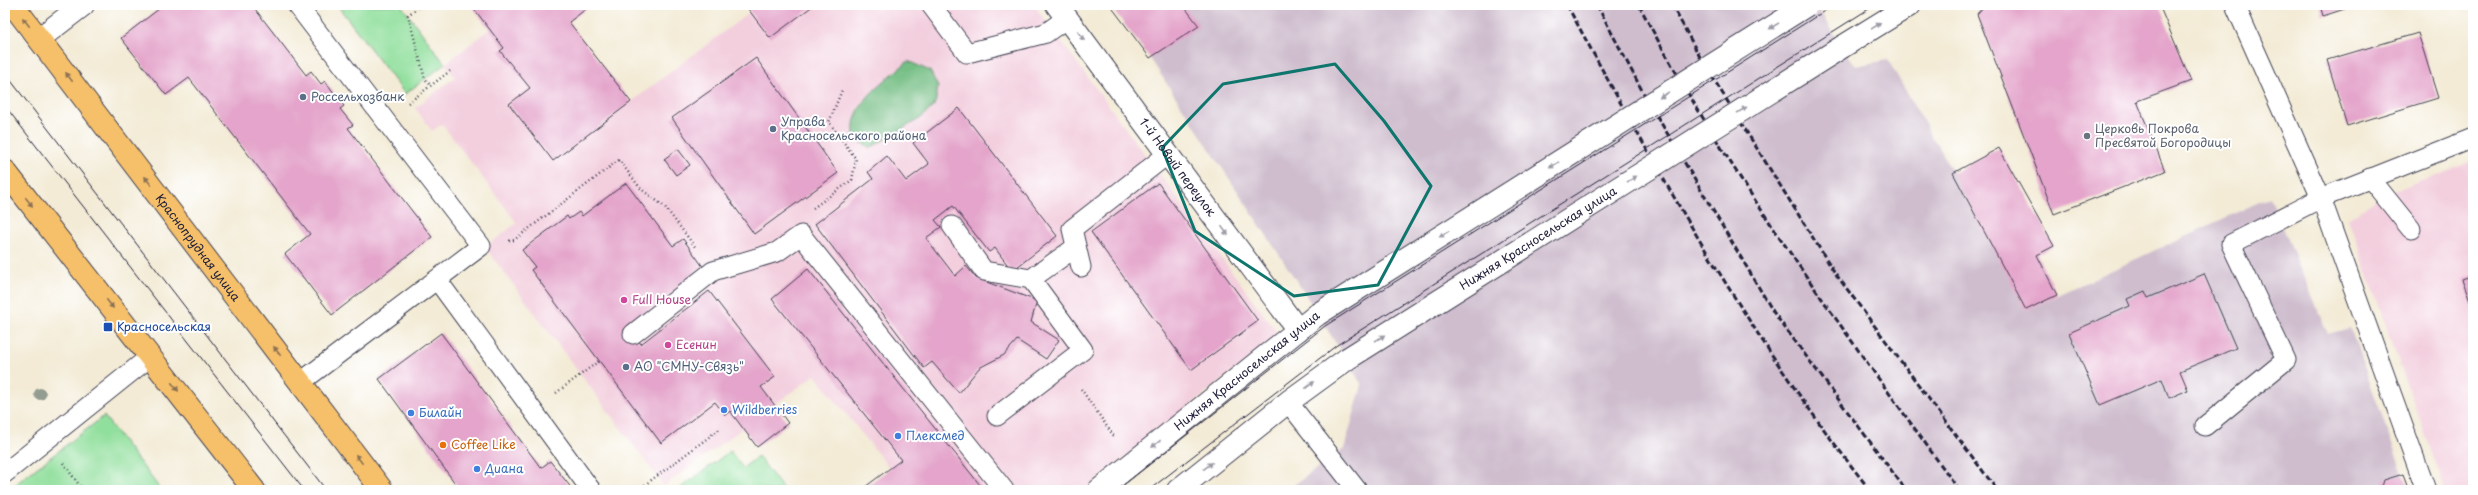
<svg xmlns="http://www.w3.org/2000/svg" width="2478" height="495" viewBox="0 0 2478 495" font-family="'Playpen Sans',sans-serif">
<rect width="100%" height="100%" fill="#fff"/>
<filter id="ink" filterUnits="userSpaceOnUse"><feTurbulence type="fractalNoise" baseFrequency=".025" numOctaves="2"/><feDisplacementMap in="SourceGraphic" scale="8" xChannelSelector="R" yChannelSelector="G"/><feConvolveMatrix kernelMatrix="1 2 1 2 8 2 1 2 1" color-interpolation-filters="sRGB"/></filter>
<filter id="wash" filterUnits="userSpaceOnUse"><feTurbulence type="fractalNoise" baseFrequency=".012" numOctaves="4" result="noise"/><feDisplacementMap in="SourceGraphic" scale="16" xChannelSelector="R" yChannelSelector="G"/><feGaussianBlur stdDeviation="0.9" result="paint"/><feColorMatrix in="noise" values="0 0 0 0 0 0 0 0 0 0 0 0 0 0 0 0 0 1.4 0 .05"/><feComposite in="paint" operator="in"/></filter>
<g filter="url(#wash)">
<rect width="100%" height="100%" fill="#f3ebd6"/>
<!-- built -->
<g fill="#f3cfde">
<path d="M745,5H1034L1279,335L1084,490H907L815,375L664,486L485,247L517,223L442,124L432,131L415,108L455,77L445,64L490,29L504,48L501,51L558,125L631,102L750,12Z"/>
<path d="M2473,161V490H2445L2348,219L2383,195Z"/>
</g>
<!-- industrial -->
<path fill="#cfbdce" d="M1110,5H1816L1855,66L1888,60L1953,173L2026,310L2270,197L2328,334L2350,328L2409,490H1287L1344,449L1362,385L1305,294L1150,58Z"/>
<!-- green -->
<g fill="#91df9d" stroke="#5a806c">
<path d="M337,5H401L445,64L405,94Z"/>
<path d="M104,416L161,490H8Z"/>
<path d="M730,451L743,468L758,456L784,490H678Z"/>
</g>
<!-- forest -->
<path fill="#74be84" stroke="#4b7060" d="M908,61L930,71L938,87L935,105L921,118L870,148L854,138C854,132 853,124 855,119C862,95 890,77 908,61Z"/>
<g id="blocks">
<!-- building -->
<g fill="#e4a4cb">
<path d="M164,5H252L306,75L311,71L321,84L325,81L344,106L340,109L353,125L348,128L432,237L332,315L285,254L310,234L189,78L166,95L121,38Z"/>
<path d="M471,5H591L569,22L631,102L553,161L509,104L530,88L500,51L504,48Z"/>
<path d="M745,5H814L770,38Z"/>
<path d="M1110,5H1183L1199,26L1150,58Z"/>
<path d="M1985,5H2159L2191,81L2137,101L2165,171L2054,214L1977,14Z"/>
<path d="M2320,5H2357L2323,16Z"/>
<path d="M2418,33L2438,98L2347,126L2327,60Z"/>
<path d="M756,58L838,173L754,234L672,118Z"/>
<path d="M959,108L1057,236L1012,271L995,248L989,252L953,206L935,220L941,227L926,238L955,276L966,266L976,278L1037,301L1031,322L1059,340L1046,359L1017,340L1004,355L979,368L959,393L932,362L924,368L815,224L873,179L868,172L887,156L906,181L929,164L913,143Z"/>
<path d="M1999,148L2054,246L2037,255L2057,295L2026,310L1953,173Z"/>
<path d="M678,149L690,165L676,175L664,159Z"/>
<path d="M626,183L673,246L683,239L704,268L627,326L641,344L709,291L775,377L761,387L788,423L757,447L730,411L725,415L715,402L661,443L531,270L535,267L522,250L567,216L569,219L579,212L582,216Z"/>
<path d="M1158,183L1258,321L1191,370L1091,232Z"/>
<path d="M808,269L984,490H861L901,460L772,299Z"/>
<path d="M2204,274L2236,348L2180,371L2188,390L2169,398L2162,379L2100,405L2069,333L2130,306L2127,299L2145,291L2148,298Z"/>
<path d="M2473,275V308L2462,279Z"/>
<path d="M441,333L541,468L550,461L573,490H460L379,379Z"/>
<path d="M2403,474L2409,490H2381L2384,480Z"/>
</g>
</g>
</g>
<g filter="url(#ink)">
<use href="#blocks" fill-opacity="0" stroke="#414052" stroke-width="1"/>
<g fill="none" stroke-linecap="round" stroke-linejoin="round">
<!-- service casing -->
<g stroke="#414052" stroke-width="21">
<g id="service">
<path d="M297,5L481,246L301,382"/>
<path d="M931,5L967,53L1046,33L1067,18"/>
<path d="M2370,178L2411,229"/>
<path d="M952,226L984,271L1031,279L1083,350L997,416"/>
<path d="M1081,267L1072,229L1168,154"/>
<path d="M1031,279L1076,247"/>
<path d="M438,281L591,490"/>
<path d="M633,334L713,271L777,252L801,235L1004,490"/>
<path d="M1288,402L1357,490"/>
<path d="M2205,426L2286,360L2231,244L2321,198L2235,5"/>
<path d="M5,473L151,356"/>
<path d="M2426,490L2321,198L2473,138"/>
</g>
</g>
<!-- minor casing -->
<g stroke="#414052" stroke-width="24">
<g id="minor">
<path id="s1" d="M1057,5L1298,330"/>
<path d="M40,38L83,5"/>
</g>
</g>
<!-- tertiary casing -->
<g stroke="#414052" stroke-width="24">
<g id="tertiary">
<path d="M1842,47L1910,5"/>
<path id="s2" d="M1099,490L1318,314"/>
<path d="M1178,490L1288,402L1347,359"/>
</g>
</g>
<!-- primary casing -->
<g stroke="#414052" stroke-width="24">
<g id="primary">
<path id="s3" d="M13,5L382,490"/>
<path d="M5,171L254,490"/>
</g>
</g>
<!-- path -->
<g stroke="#414052" stroke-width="2.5" stroke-dasharray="1 3" stroke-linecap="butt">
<path d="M421,5L408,15L425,79L431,86"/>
<path d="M408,103L450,71"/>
<path d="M813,208L852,180L856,159L829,122L842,90"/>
<path d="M509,241L514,240L619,160L641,189L665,207L696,248"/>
<path d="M1081,389L1115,438"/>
<path d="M556,393L599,361"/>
<path d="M5,425L10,431"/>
<path d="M63,463L83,490"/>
<path d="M638,490L721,428"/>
</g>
<!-- service -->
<use href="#service" stroke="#fff" stroke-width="19"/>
<!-- minor -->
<use href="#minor" stroke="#fff" stroke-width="22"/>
<!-- tertiary -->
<use href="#tertiary" stroke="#fff" stroke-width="22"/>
<!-- primary -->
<use href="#primary" stroke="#f6c06b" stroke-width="22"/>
<!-- tram -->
<g stroke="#22223b" stroke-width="1">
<path d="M5,73L326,490"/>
<path d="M5,106L304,490"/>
<path d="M1117,490L1325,326L1834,5"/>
<path d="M1149,490L1337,345L1875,5"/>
</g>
<!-- rail -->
<g stroke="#22223b" stroke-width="3" stroke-dasharray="6 3" stroke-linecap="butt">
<path d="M1567,5C1658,173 1751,340 1870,490"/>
<path d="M1597,5L1645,96L1774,313L1906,490"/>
<path d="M1639,5C1729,177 1846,333 1959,490"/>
<path d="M1672,5L1701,59L1835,273L1997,490"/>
</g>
<!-- tertiary-bridge casing -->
<g stroke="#414052" stroke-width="24" stroke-linecap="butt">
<g id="tertiary-bridge">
<path d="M1318,314L1807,5"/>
<path id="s4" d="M1347,359L1842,47"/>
</g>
</g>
<!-- tertiary-bridge -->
<use href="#tertiary-bridge" stroke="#fff" stroke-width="22"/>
</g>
<!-- trees -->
<circle fill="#929c91" cx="40" cy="394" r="6"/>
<!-- one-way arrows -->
<defs><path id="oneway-solid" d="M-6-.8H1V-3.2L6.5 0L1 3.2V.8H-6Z"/></defs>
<g fill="#8c7153">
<use href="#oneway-solid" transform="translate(26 22) rotate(-128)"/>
<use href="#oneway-solid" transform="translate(69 77) rotate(-127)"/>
<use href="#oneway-solid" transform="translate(148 181) rotate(-127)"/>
<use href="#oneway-solid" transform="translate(29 202) rotate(52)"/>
<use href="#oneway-solid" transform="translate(110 304) rotate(52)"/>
<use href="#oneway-solid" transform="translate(277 351) rotate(-127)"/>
<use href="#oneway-solid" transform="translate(175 387) rotate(52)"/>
<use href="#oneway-solid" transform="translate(359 459) rotate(-127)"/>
</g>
<g fill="#9c9ca7">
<use href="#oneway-solid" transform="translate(1774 26) rotate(148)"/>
<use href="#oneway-solid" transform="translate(1876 26) rotate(-31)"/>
<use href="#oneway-solid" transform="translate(1081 36) rotate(53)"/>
<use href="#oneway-solid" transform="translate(1664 95) rotate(148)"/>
<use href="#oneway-solid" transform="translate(1742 110) rotate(-32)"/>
<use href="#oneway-solid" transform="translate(1554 165) rotate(148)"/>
<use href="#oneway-solid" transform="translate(1632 179) rotate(-32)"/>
<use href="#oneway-solid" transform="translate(1225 231) rotate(54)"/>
<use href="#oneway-solid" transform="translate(1444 234) rotate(148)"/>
<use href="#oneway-solid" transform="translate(1380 338) rotate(-32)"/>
<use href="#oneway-solid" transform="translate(1310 385) rotate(-37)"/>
<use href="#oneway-solid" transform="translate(1156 444) rotate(141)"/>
<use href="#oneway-solid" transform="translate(1208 466) rotate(-38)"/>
</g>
</g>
<!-- marked area -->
<path fill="none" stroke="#0f766e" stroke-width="3" stroke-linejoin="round" d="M1335,64L1384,121L1431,186L1378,285L1294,296L1195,231L1162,148L1223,84Z"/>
<!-- markers -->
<g fill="#5c6f8a" stroke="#fff" stroke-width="1.5">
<circle cx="303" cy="97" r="4"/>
<circle cx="773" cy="129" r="4"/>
<circle cx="626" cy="367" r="4"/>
</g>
<circle fill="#6b7280" stroke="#fff" stroke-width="1.5" cx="2087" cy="136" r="4"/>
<g fill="#d1479c" stroke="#fff" stroke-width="1.5">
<circle cx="624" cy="300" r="4"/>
<circle cx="668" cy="345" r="4"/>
</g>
<rect fill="#1a4fb4" stroke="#fff" stroke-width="1.5" x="103" y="322" width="10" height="10" rx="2"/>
<g fill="#3f7fe0" stroke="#fff" stroke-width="1.5">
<circle cx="724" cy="410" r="4"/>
<circle cx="411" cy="413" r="4"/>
<circle cx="898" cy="436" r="4"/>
<circle cx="477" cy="469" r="4"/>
</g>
<circle fill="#e8710a" stroke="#fff" stroke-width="1.5" cx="443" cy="445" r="4"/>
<g text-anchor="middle" stroke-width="4" stroke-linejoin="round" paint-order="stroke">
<!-- service labels -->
<g font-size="12" fill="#4e5e75" stroke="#fff" text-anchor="start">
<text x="311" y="101">Россельхозбанк</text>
<text x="781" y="126">Управа<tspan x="781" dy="14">Красносельского района</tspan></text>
<text x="634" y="371">АО "СМНУ-Связь"</text>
</g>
<!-- worship labels -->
<g font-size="12" fill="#5b616d" stroke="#fff" text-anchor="start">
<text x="2095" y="133">Церковь Покрова<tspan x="2095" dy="14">Пресвятой Богородицы</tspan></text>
</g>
<!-- street labels -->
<g font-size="12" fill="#22223b" stroke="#fff">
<text dy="4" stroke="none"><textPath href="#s1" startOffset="202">1-й Новый переулок</textPath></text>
<text dy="4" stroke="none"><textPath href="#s4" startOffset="226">Нижняя Красносельская улица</textPath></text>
<text dy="4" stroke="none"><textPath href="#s3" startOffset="305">Краснопрудная улица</textPath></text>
<text dy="4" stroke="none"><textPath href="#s2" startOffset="190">Нижняя Красносельская улица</textPath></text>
</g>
<!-- hotel labels -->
<g font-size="12" fill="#b23c85" stroke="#fff" text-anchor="start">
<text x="632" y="304">Full House</text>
<text x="676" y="349">Есенин</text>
</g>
<!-- transit labels -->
<g font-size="12" fill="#164399" stroke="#fff" text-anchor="start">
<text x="117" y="331">Красносельская</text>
</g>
<!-- shop labels -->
<g font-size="12" fill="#366cbe" stroke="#fff" text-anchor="start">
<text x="732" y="414">Wildberries</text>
<text x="419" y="417">Билайн</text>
<text x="906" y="440">Плексмед</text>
<text x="485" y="473">Диана</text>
</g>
<!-- food labels -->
<g font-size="12" fill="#c56008" stroke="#fff" text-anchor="start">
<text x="451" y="449">Coffee Like</text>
</g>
</g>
<!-- margin -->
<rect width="2478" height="495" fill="none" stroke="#fff" stroke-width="20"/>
</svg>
